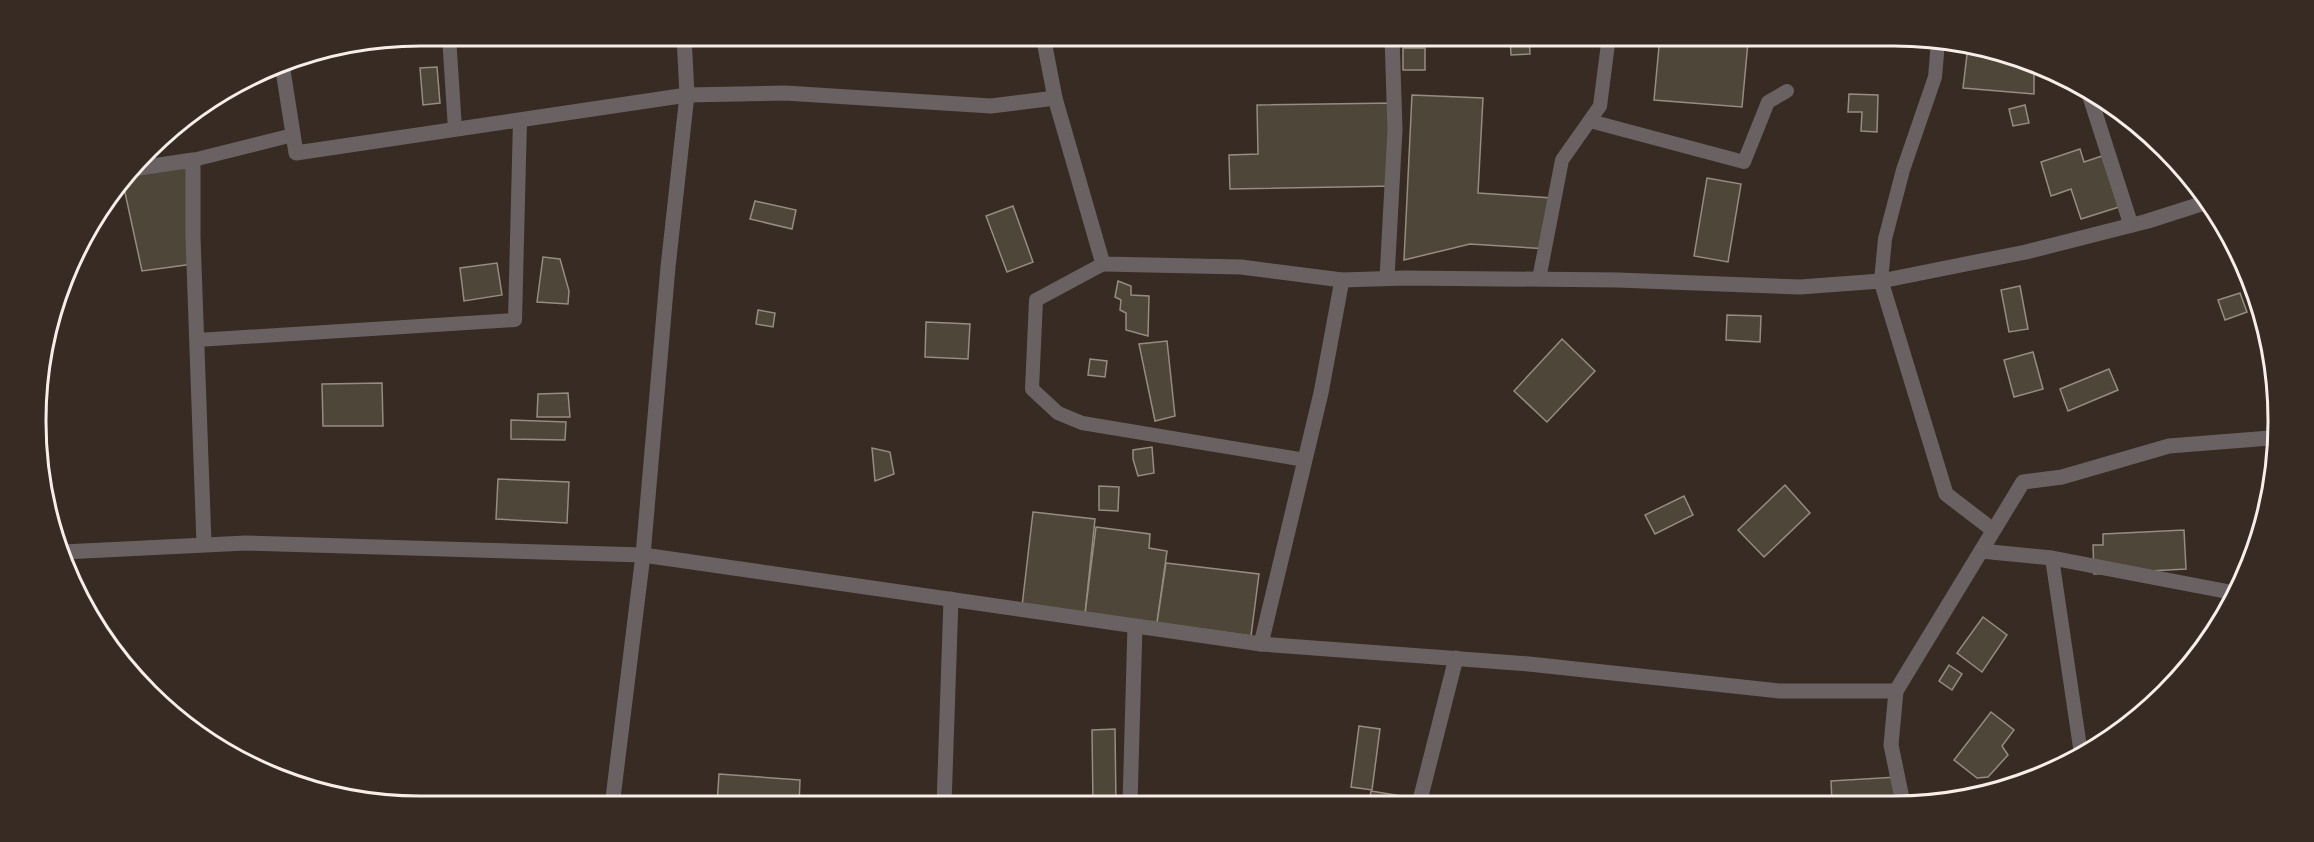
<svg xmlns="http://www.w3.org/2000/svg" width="2314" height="842" viewBox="0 0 2314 842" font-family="'Source Sans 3',sans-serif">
<rect width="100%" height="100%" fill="#382b23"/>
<!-- building -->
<g fill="#4e4639" stroke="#968c7f" stroke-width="1.5">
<path d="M1510,36H1529L1530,54L1511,55Z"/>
<path d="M1660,36L1748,42L1742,107L1654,100Z"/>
<path d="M1968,46L1992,49L2032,69L2034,73V94L1963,88Z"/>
<rect x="1403" y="48" width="22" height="22"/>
<path d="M437,67L440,103L423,105L420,68Z"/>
<path d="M1849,94L1878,95L1877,132L1861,131L1862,112H1848Z"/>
<path d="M1412,95L1483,98L1478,193L1552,198L1549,249L1470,244L1404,260Z"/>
<path d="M1394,103L1395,186L1230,189L1229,155L1258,154L1257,105Z"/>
<path d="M2025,105L2029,123L2013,126L2009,109Z"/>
<path d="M2080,149L2084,162L2102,156L2119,207L2081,219L2071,189L2051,196L2041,162Z"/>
<path d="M193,160V264L142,271L124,188L133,176Z"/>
<path d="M1707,178L1741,184L1728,262L1694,256Z"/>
<path d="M755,201L796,210L792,229L750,219Z"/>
<path d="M1013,206L1033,262L1007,272L986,216Z"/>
<path d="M543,257L560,259L569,291L568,304L537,302Z"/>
<path d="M497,263L502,295L464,301L460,268Z"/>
<path d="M1118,281L1131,286V295L1149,296L1148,336L1126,330V313L1120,310L1121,300L1115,297Z"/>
<path d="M2020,286L2028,329L2009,332L2001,290Z"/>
<path d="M2240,293L2247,312L2225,320L2218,300Z"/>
<path d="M758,310L775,313L773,327L756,324Z"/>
<path d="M1727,315L1761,316L1760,342L1726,340Z"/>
<path d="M926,322L970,324L968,359L925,357Z"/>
<path d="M1562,339L1595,371L1547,422L1514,391Z"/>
<path d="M1167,341L1175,416L1155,421L1139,344Z"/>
<path d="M2033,352L2043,389L2014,397L2004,360Z"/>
<path d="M1090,359L1107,361L1105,377L1088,375Z"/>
<path d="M2109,369L2118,390L2068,411L2060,389Z"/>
<path d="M382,383L383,426H323L322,384Z"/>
<path d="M568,393L570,417H537L538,394Z"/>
<path d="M511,420L566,422L565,440L511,439Z"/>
<path d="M1152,447L1154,473L1138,476L1133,459V450Z"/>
<path d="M872,448L890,452L894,474L875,481Z"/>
<path d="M498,479L569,482L567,523L496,519Z"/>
<path d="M1785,485L1810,513L1764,557L1738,530Z"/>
<path d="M1099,486L1119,487L1118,511L1099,510Z"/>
<path d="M1684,496L1693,515L1655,534L1645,515Z"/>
<path d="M1033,512L1095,519L1085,614L1022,606Z"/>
<path d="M1096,527L1150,534L1149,548L1167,551L1157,623L1085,614Z"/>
<path d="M2184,530L2186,569L2094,574L2093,545H2103V534Z"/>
<path d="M1166,563L1259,574L1251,636L1157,623Z"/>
<path d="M1983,617L2007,635L1982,672L1957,653Z"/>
<path d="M1949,665L1962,674L1952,690L1939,681Z"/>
<path d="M1991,712L2014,730L2002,746L2008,755L1988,777L1977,778L1954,760Z"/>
<path d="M1359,726L1380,729L1372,790L1351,787Z"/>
<path d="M1115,729L1116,804L1093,805L1092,730Z"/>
<path d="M719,774L800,780L799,805H717Z"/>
<path d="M1897,777L1899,803H1832L1831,781Z"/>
<path d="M1371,791L1408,797L1407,804H1369Z"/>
</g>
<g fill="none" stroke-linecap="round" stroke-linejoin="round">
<!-- lane -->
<g stroke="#6a6262" stroke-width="14">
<path d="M449,36L455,129"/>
<path d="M1590,121L1744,162L1768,102L1787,91"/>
<path d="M193,160L293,135"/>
<path d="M1103,264L1036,300L1032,389L1058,413L1082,423L1305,460"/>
<path d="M1539,279L1562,160L1600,106L1609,36"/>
<path d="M1881,281L1885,239L1903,170L1935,77L1938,42"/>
<path d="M197,340L515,320L520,120"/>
<path d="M2052,558L2081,754"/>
</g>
<!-- street -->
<g stroke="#6a6262" stroke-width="15">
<path d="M1043,36L1055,98L1103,264L1241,267L1342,280L1405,278L1618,280L1800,287L1881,281L2026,252L2148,221L2204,203"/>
<path d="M282,64L296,153L687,95L785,93L991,106L1055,98"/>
<path d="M2090,97L2131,225"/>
<path d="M139,168L193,160V237L204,544"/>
<path d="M1387,278L1395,130L1392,36"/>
<path d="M1881,281L1946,494L1993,530"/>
<path d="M1981,551L2052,558L2235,593"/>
<path d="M63,552L246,543L643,555L1261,644L1529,664L1780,691H1896L2023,482L2062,477L2169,446L2270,438"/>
<path d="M1261,644L1321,393L1342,280"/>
<path d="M1896,691L1891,745L1903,803"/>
<path d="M1130,804L1135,626"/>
<path d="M1419,804L1456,658"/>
<path d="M944,805L951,599"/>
<path d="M612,806L643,555L668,267L687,95L684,36"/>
</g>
</g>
<!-- crop -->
<path d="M0 0H2314V842H0ZM420 46H1894A374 374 0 0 1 2268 420V422A374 374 0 0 1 1894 796H420A374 374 0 0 1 46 422V420A374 374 0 0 1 420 46Z" fill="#382b23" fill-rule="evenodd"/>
<path fill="none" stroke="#f7eee9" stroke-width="3" d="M420 46H1894A374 374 0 0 1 2268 420V422A374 374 0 0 1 1894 796H420A374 374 0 0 1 46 422V420A374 374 0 0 1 420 46Z"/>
</svg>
